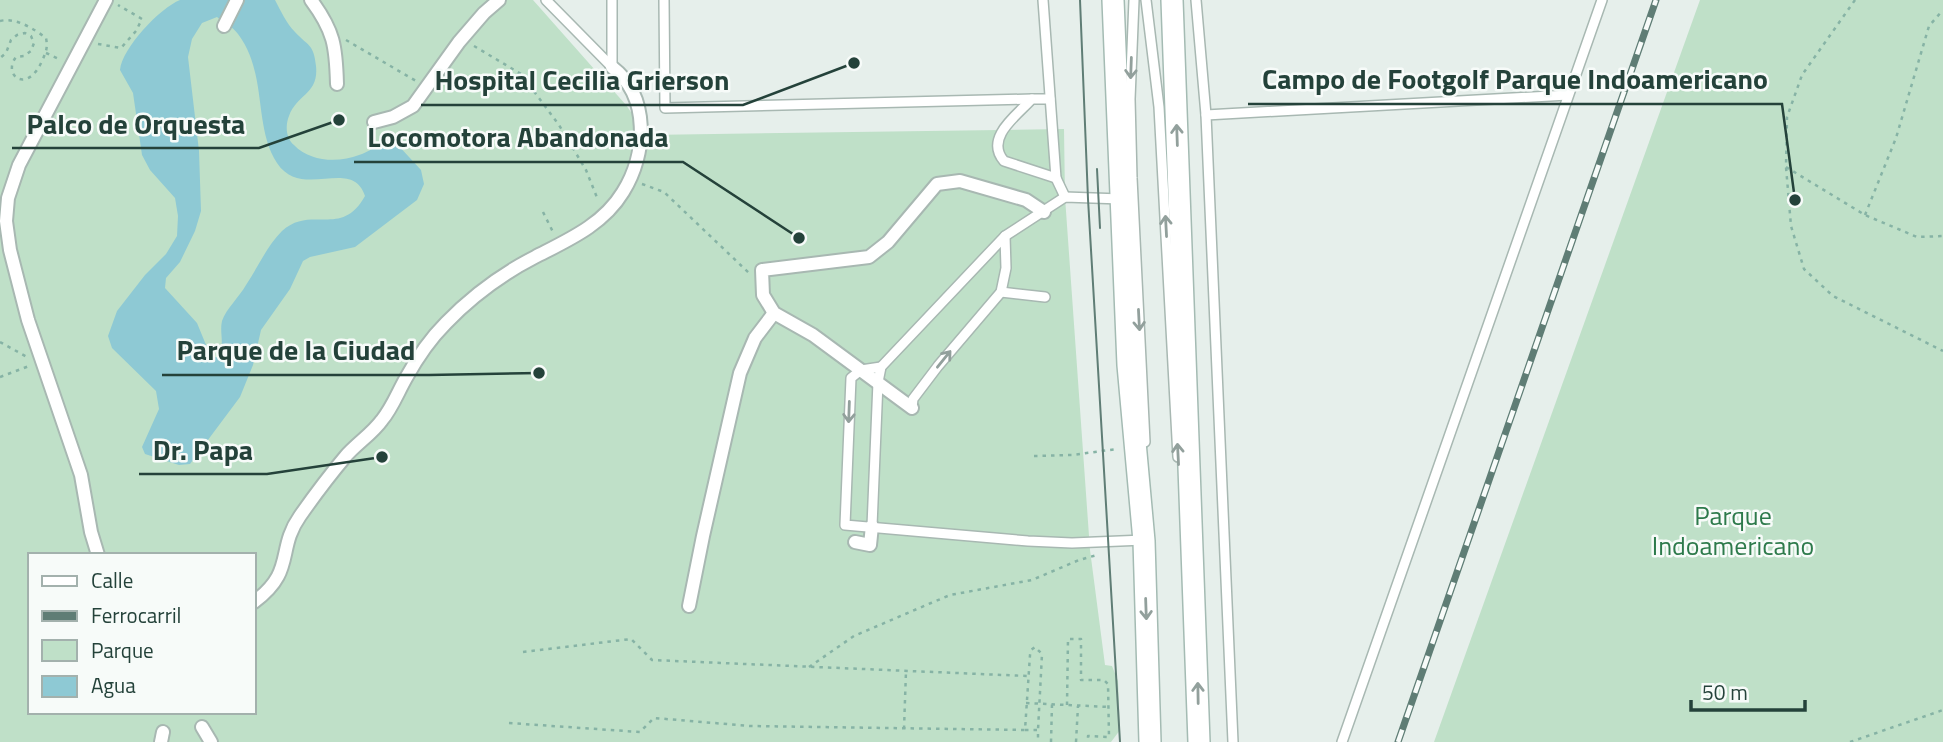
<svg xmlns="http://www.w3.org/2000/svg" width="1943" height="742" viewBox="0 0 1943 742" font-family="'Titillium Web',sans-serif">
<rect width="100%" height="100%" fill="#e6efeb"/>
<!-- green -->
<g fill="#bfe0c8" fill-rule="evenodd">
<path d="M0,0H533L626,105L647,135L1064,129L1065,197L1090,550L1105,665L1112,666L1118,681L1120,730L1111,742H0ZM30,555H254V712H30Z"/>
<path d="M1700,0H1943V742H1434Z"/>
</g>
<!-- water -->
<path fill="#8ec9d4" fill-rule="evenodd" d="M180,0H275C281,11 286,23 295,32C308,46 314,44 316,66C319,94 297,94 289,116C285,126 286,138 294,145C310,162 339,163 359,155C369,152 378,145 388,140L397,144L421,170L424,184L417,200L355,247L310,257L303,261L290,289L261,330L253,365L240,397L190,464L179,465L145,454L142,447L159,409L156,391L112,348L108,336L117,311L145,275L166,254L177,236L178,216L175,198L150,170L142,155L133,93L120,70C122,48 160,8 180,0ZM217,17C223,22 233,27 238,34C268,74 253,126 277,163C302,201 352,156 365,196C341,239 311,204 282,231C267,246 258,267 246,285C240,296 226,309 222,321C219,334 226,345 217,357H211L197,323L165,288L166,278L180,262L195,231L201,211L199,151L188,57L192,39L202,23Z"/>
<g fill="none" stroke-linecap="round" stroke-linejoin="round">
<!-- service casing -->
<g stroke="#a8b8b2" stroke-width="12">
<g id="service">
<path d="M546,0L612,67"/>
<path d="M612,0V67"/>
<path d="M664,0L665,108L1032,99"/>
<path d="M1043,0L1056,178L1065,197"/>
<path d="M1134,0L1130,99L1132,178L1145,442"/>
<path d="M1146,0L1159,107L1178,457"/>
<path d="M1196,0L1206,115L1233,742"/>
<path d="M1050,99H1032C1017,115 984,138 1004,161L1056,178"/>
<path d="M1206,115L1568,95"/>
<path d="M1001,292L1045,297"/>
<path d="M881,367L861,370L851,378L845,525L1028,541L1072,543L1144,540"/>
<path d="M912,408L913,399L938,366L1001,292L1006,268L1005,236"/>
<path d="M872,526L878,382L881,367L1005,236L1065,197L1121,199"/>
<path d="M1342,742L1602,0"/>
</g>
</g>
<!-- pedestrian casing -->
<g stroke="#a8b8b2" stroke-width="16">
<g id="pedestrian">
<path d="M311,0C334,31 336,46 337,84"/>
<path d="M224,26L237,0"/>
<path d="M374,122L393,117L413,106L459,42L484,13L499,0"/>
<path d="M912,408L813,335L774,313L763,295L762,270L869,257L888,242L937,184L960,181L1026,200L1044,212"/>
<path d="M855,542L870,545L872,526"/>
<path d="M98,555L91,532L81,475L28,320L10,250L6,221L8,198L19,165L106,0"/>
<path d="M254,602C296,571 276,550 300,516C314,496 329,476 345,457C356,444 372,434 382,420C392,408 398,392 406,378C417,358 430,339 446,323C472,296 502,274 535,257C568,240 603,225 623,192C647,154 650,96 612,67"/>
<path d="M689,606L703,536L740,373L755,338L774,313"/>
<path d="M202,727L211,742"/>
<path d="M161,742L163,732"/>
</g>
</g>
<!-- secondary casing -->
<g stroke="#a4bbb3" stroke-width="24">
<g id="secondary">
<path d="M1113,0L1128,365L1144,541L1150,742"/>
<path d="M1172,0L1199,742"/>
</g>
</g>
<!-- path -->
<g stroke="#86b3a5" stroke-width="2.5" stroke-dasharray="3.5 5" stroke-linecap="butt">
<path d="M1855,0L1802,75L1787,117L1786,167L1791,226L1804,269L1833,296L1943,351"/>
<path d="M0,21C16,17 34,29 46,38C48,48 46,52 42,61C27,95 2,75 16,57L24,56L31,51L34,43L31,36L25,33L17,35L11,40L6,53L0,58"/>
<path d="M346,40L416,81"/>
<path d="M98,44L121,48L136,31L142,19L118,5"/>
<path d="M474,46L521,74L559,125L586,170L598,200"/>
<path d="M46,53L59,59"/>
<path d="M1786,167L1865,215L1917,237L1943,236"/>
<path d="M642,184L664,192L749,273"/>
<path d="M543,212L554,234"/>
<path d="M1865,215L1896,138L1929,26L1943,10"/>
<path d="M0,342L27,357"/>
<path d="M0,377L29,366"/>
<path d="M1034,456L1072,455L1117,449"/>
<path d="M523,652L631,639L652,660L1027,676"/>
<path d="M809,667L854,636L931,603L950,595L1032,580L1079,560L1097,555"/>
<path d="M1026,703L1109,707"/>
<path d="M1067,705L1068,639H1081V680H1104L1108,684L1109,737L1088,736V742"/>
<path d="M509,723L640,732L654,718L750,726L1025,730L1030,655L1031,650L1035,647L1042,654L1038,730"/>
<path d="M904,729L906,671"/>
<path d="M1025,730H1038V742"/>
<path d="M1051,742L1052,704"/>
<path d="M1076,742L1078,706"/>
<path d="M1850,742L1943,710"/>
</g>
<!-- service -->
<use href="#service" stroke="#fff" stroke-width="9"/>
<!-- pedestrian -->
<use href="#pedestrian" stroke="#fff" stroke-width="12"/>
<!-- secondary -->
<use href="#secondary" stroke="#fff" stroke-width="21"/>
<!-- tram -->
<g stroke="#5f7d75" stroke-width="2">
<path d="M1080,0L1088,199L1120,742"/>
<path d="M1097,169L1100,228"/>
</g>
<!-- rail casing -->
<g stroke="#5f7d75" stroke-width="7">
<path id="rail" d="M1398,742L1656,0"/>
</g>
<!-- rail -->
<use href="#rail" stroke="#f7fbf9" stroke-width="4.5" stroke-dasharray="13" stroke-linecap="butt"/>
</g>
<!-- one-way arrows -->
<defs><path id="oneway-shaft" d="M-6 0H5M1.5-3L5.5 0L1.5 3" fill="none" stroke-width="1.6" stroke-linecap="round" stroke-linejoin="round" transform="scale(1.75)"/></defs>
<g stroke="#92a09c">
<use href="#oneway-shaft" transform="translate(1131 68) rotate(92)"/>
<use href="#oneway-shaft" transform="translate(1177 135) rotate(-92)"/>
<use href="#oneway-shaft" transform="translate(1166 226) rotate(-93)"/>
<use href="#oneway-shaft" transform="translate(1139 320) rotate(87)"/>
<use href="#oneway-shaft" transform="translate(944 359) rotate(-51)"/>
<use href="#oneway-shaft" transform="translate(849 412) rotate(92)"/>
<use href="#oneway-shaft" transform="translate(1178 454) rotate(-93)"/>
<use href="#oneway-shaft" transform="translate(1146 609) rotate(88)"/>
<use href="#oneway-shaft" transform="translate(1198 693) rotate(-91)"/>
</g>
<g text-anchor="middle" stroke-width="5" stroke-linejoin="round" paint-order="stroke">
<!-- park labels -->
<g font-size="26" fill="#2d7a4b" stroke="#f7fbf9">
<text x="1733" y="525">Parque<tspan x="1733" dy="30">Indoamericano</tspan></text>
</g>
</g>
<!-- callouts -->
<path fill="none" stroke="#24423a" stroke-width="2.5" d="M1795 200L1782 104H1248M854 63L743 105H421M339 120L259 148H12M799 238L683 162H354M539 373L429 375H162M382 457L267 474H139"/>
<g fill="#24423a" stroke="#f7fbf9" stroke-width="2.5">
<circle cx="1795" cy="200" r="7"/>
<circle cx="854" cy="63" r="7"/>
<circle cx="339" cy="120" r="7"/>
<circle cx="799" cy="238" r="7"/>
<circle cx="539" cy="373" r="7"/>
<circle cx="382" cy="457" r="7"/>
</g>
<g font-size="28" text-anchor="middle" font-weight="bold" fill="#24423a" stroke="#f7fbf9" stroke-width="5" stroke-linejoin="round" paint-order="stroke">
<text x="1515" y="89">Campo de Footgolf Parque Indoamericano</text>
<text x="582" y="90">Hospital Cecilia Grierson</text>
<text x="136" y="134">Palco de Orquesta</text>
<text x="518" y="147">Locomotora Abandonada</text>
<text x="296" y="360">Parque de la Ciudad</text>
<text x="203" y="460">Dr. Papa</text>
</g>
<!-- legend -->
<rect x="28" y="553" width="228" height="161" fill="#f7fbf9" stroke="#a3b1ad" stroke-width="2"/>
<rect x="42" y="576" width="35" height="10" fill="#ffffff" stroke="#a3b1ad" stroke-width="2"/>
<text x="91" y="588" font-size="21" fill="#24423a">Calle</text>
<rect x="42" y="611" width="35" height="10" fill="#5f7d75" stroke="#a3b1ad" stroke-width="2"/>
<text x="91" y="623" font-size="21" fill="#24423a">Ferrocarril</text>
<rect x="42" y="640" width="35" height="21" fill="#bfe0c8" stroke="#a3b1ad" stroke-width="2"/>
<text x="91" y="658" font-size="21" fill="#24423a">Parque</text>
<rect x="42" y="676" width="35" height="21" fill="#8ec9d4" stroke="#a3b1ad" stroke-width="2"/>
<text x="91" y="693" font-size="21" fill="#24423a">Agua</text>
<!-- scale -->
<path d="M1691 700v10h114v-10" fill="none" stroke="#24423a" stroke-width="3.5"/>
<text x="1702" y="700" font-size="21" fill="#24423a" stroke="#f7fbf9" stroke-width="5" paint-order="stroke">50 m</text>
</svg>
